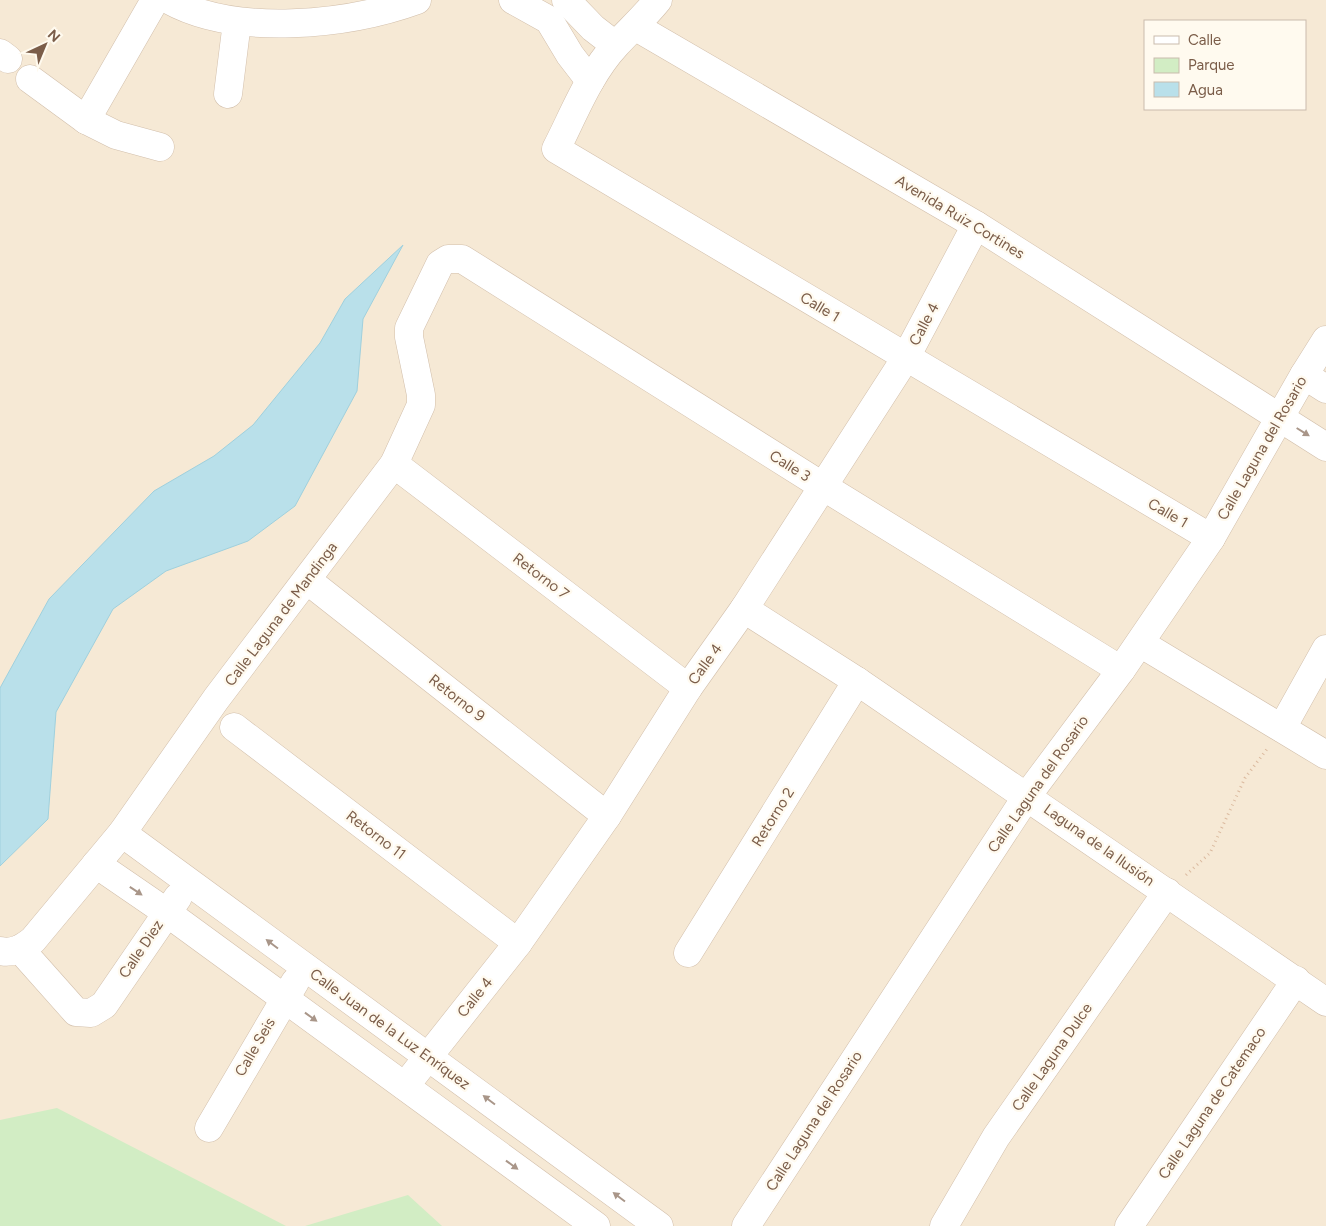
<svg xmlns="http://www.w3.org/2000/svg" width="1326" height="1226" viewBox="0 0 1326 1226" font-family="Figtree,sans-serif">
<rect width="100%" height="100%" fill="#fef6e7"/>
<!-- residential -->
<path fill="#f6e9d5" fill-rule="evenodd" d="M0,0H1326V1226H0ZM1145,21H1305V109H1145Z"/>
<!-- green -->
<g fill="#d2edc4">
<path d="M57,1108L286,1226H0V1120Z"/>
<path d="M408,1195L442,1226H305Z"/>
</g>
<!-- water -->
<path fill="#b9e0ea" stroke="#9fd0dd" d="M403,245L363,319L357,391L295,506L248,541L166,571L113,609L56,712L48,819L0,866V688L49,599L154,491L214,456L253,425L320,343L345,299Z"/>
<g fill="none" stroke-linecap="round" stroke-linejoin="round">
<!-- minor casing -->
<g stroke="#d2bfab" stroke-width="29">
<g id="minor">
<path d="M169,0C236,37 348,25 417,0"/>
<path d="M513,0L549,20L570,55L590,81"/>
<path d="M566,0L593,28L615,45"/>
<path d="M658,0C645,16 630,30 616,45C589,74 574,114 556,149L1211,538"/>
<path d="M636,27L976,225L1326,447"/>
<path d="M0,53L8,59"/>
<path d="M30,79L86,120L116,135L160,147"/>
<path d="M228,94L237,22"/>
<path d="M86,120L155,0"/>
<path d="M1304,375L1326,389"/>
<path d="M394,464L688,688"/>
<path d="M307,580L607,816"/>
<path d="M744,609L857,681L1326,1002"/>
<path d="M1140,643L1326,755"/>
<path d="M234,727L518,943"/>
<path d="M1282,728L1326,649"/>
<path d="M122,833L659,1226"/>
<path d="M96,864L166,912L596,1226"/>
<path d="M20,949L76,1012L91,1013L104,1005L178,897"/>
<path d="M0,951C13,954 23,948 33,940L122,833L216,699L394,464L421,405V395L409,337V328L440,264L448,259H462L824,487L1121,670"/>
<path d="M688,953L857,681"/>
<path d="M405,1086L518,943L607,816L688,688L744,609L905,359L976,225"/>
<path d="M209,1128L295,982"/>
<path d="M746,1226L1027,796L1121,670L1211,538L1304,375L1326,340"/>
<path d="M944,1226L996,1137L1167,892"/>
<path d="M1129,1226L1296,980"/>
</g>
</g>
<!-- path -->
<path stroke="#dbba9f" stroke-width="3" stroke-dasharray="1 4" stroke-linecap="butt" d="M1186,875L1210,853L1245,778L1267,749"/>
<!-- minor -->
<use href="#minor" stroke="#fff" stroke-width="28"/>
</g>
<!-- one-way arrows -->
<defs><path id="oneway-solid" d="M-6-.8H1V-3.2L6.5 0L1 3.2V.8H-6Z" transform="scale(1.25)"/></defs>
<g fill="#a99689">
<use href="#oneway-solid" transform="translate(1303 432) rotate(32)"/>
<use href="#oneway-solid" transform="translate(136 891) rotate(34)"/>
<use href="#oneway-solid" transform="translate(272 944) rotate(-143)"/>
<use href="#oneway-solid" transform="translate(311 1017) rotate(36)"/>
<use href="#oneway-solid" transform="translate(489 1100) rotate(-143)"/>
<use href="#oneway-solid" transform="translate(512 1165) rotate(36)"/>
<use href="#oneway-solid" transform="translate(619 1197) rotate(-143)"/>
</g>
<g text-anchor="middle" stroke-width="4.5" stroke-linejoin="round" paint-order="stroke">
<!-- street labels -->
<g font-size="15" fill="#7b5d49" stroke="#fffaef">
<text transform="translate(960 217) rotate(31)" y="5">Avenida Ruiz Cortines</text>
<text transform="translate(820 307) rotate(31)" y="5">Calle 1</text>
<text transform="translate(924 324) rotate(-62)" y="5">Calle 4</text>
<text transform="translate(1262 448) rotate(-60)" y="5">Calle Laguna del Rosario</text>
<text transform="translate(790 466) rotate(32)" y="5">Calle 3</text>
<text transform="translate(1168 513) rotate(30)" y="5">Calle 1</text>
<text transform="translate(541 576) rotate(37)" y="5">Retorno 7</text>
<text transform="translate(281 614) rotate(-53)" y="5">Calle Laguna de Mandinga</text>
<text transform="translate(705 664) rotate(-54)" y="5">Calle 4</text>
<text transform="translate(457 698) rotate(38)" y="5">Retorno 9</text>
<text transform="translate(1038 784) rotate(-55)" y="5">Calle Laguna del Rosario</text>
<text transform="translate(773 817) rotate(-58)" y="5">Retorno 2</text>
<text transform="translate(376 835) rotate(37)" y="5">Retorno 11</text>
<text transform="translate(1099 845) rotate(35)" y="5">Laguna de la Ilusión</text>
<text transform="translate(141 949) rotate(-56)" y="5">Calle Diez</text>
<text transform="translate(475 997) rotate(-51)" y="5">Calle 4</text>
<text transform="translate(390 1029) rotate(36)" y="5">Calle Juan de la Luz Enríquez</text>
<text transform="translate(255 1047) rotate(-60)" y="5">Calle Seis</text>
<text transform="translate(1052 1057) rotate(-55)" y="5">Calle Laguna Dulce</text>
<text transform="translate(1212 1103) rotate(-56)" y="5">Calle Laguna de Catemaco</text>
<text transform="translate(814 1121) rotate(-57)" y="5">Calle Laguna del Rosario</text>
</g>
</g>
<!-- legend -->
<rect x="1144" y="20" width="162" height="90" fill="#fffaef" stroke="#cabbad"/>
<rect x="1154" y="36" width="25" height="8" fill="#ffffff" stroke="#cabbad"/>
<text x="1188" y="45" font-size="15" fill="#7b5d49">Calle</text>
<rect x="1154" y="58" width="25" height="15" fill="#d2edc4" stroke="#cabbad"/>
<text x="1188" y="70" font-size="15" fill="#7b5d49">Parque</text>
<rect x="1154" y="82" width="25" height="15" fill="#b9e0ea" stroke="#cabbad"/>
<text x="1188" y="95" font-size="15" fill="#7b5d49">Agua</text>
<!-- north arrow -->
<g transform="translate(45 45) rotate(44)" stroke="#fffaef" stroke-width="4" paint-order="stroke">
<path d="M0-4L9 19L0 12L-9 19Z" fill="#7b5d49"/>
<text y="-8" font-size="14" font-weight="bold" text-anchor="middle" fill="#7b5d49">N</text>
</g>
</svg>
